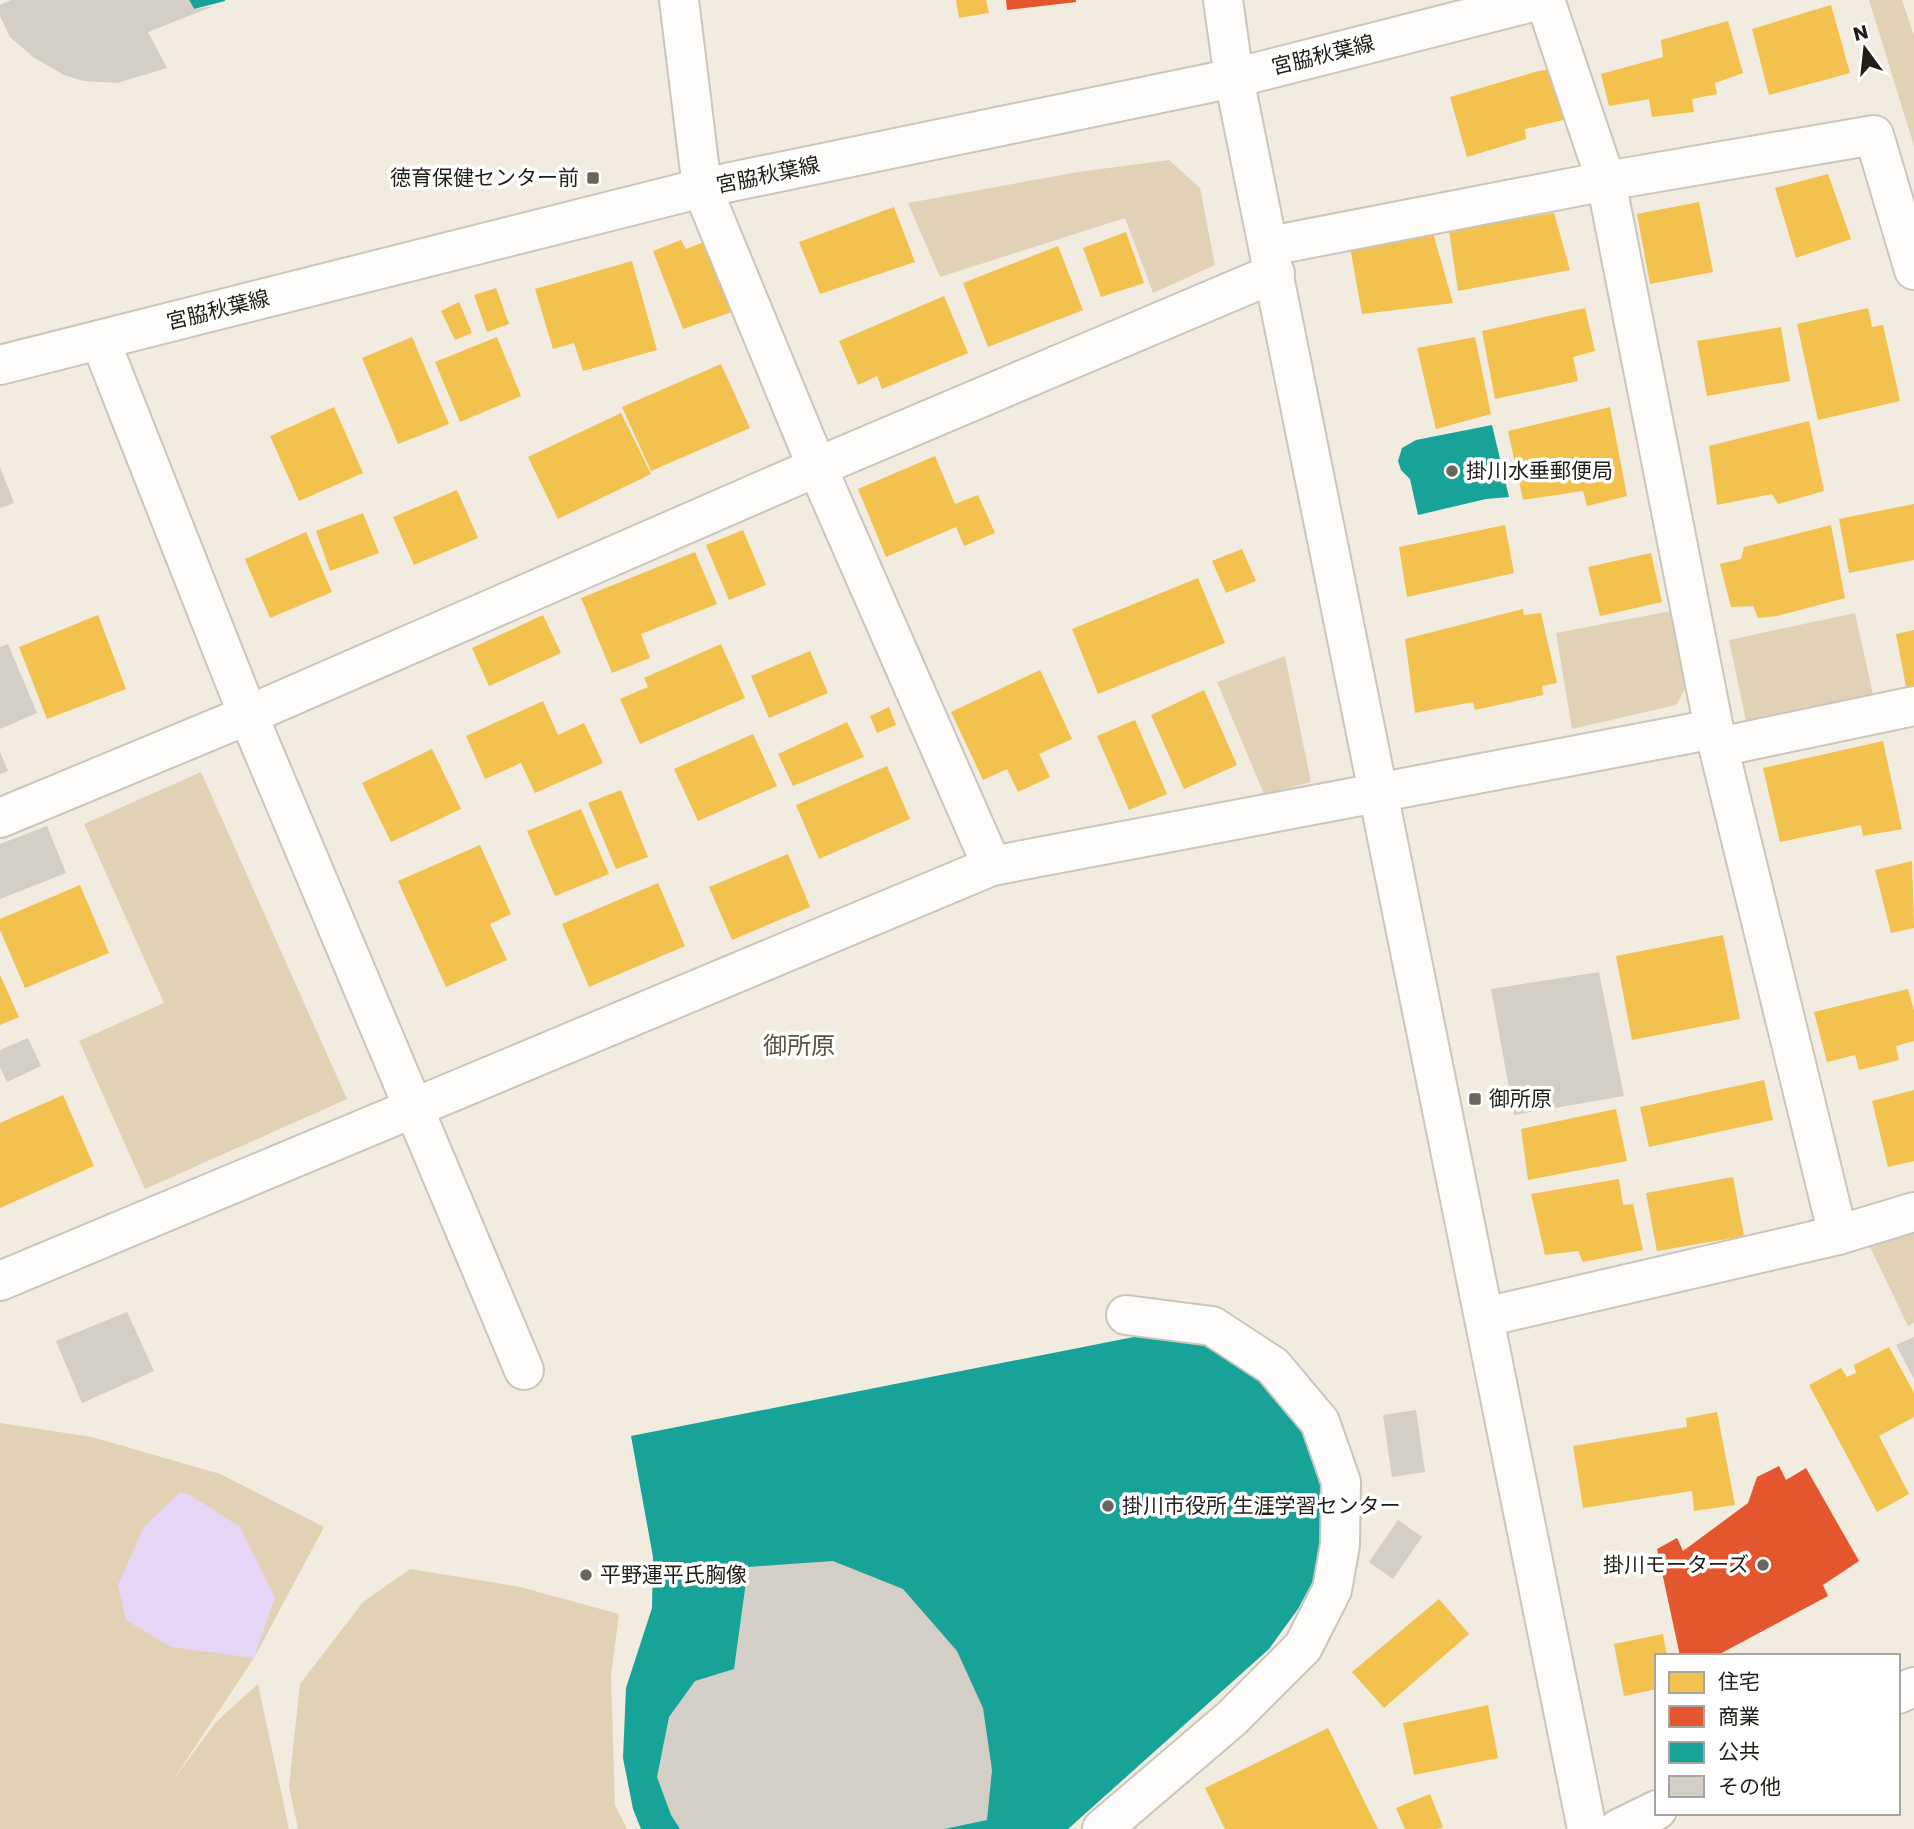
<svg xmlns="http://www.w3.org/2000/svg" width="1914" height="1829" viewBox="0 0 1914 1829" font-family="Poppins,'Noto Sans JP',sans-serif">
<rect width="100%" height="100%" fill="#f1ebe0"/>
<!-- green -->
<g fill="#e2d2b5">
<path d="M1869,0H1902L1914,36V146Z"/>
<path d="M1169,160L1200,188L1215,265L1153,293L1125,218L940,277L908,203L1078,172Z"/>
<path d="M1671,611L1687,686L1676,705L1572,729L1556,633Z"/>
<path d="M1855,613L1874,699L1747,726L1729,640Z"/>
<path d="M1285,656L1311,782L1264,794L1217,682Z"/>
<path d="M201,772L347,1099L145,1189L79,1041L164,1003L84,824Z"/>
<path d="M1914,1234V1323L1908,1326L1870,1247Z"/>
<path d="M0,1423L92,1437L220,1474L324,1527L254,1658L173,1780L216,1722L258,1684L289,1829H0Z"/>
<path d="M410,1569L520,1587L619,1614L611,1676L615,1805L627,1829H298L289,1786L300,1684L363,1602Z"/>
</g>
<!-- water -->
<path fill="#e6d5f5" d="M180,1492L190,1495L240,1527L275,1597L254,1658L171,1647L126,1620L118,1585L144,1527Z"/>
<!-- homes -->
<g fill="#f2c14e">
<path d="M956,0H986L989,13L959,18Z"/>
<path d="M1831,5L1850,73L1769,95L1752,29Z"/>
<path d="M1728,21L1743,73L1715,83L1717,94L1692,99L1694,112L1652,117L1649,99L1609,106L1601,74L1663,57L1661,40Z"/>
<path d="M1559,67L1572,118L1525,129L1526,139L1467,157L1450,97L1535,72Z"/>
<path d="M1828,174L1851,239L1796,258L1775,188Z"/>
<path d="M1699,202L1713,272L1650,284L1637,214Z"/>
<path d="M894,207L915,262L820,294L799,242Z"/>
<path d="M1554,213L1570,270L1458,291L1449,230Z"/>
<path d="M1126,232L1144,283L1101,297L1083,248Z"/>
<path d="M1433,233L1453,303L1362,314L1350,247Z"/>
<path d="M681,240L686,249L709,240L732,312L683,329L653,251Z"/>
<path d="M1058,246L1083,310L988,347L963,283Z"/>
<path d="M632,261L657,350L583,371L574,343L553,349L535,289Z"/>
<path d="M496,288L509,324L487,332L474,295Z"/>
<path d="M944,296L968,353L882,389L877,376L858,385L839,341Z"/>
<path d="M459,302L472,333L455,340L441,311Z"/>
<path d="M1585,308L1595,351L1573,357L1578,381L1495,399L1482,331Z"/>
<path d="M1868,308L1872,327L1883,325L1900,401L1818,420L1797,324Z"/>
<path d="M1781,327L1790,381L1707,396L1697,341Z"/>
<path d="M412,337L449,424L398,444L362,358Z"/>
<path d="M497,337L521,396L460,422L435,362Z"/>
<path d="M1475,337L1491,414L1436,429L1417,348Z"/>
<path d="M721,364L750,428L651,471L622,407Z"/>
<path d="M334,407L363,473L299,501L270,436Z"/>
<path d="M1610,407L1627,496L1587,506L1583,491L1523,500L1508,431Z"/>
<path d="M621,413L651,474L558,519L528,457Z"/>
<path d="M1809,421L1824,491L1778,504L1772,494L1717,505L1709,446Z"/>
<path d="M935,456L955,504L978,495L995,533L964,546L956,527L886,557L858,489Z"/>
<path d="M457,490L478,538L414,565L393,517Z"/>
<path d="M1914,504V560L1849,573L1839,519Z"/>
<path d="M363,513L379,553L330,571L316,531Z"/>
<path d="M1505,525L1514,573L1407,597L1399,547Z"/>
<path d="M1831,525L1845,598L1777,616L1758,618L1753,606L1731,607L1720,564L1741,559L1744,547Z"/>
<path d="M743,530L766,585L729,600L706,545Z"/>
<path d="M306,532L332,592L270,618L245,559Z"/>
<path d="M1242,549L1256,581L1226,593L1212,561Z"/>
<path d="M695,552L717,604L641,634L650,658L612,673L581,598Z"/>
<path d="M1651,553L1662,602L1600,616L1588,567Z"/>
<path d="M1198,578L1225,643L1098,694L1072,629Z"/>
<path d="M1523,609L1524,615L1541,613L1557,683L1542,686L1543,695L1475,710L1473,702L1415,713L1405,639Z"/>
<path d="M98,615L126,689L47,719L19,647Z"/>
<path d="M543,615L561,653L489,686L472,648Z"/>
<path d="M1914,630V685L1906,687L1896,634Z"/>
<path d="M721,644L745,698L640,744L620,699L648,687L644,678Z"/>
<path d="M810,651L828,693L769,718L751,676Z"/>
<path d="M1040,670L1072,739L1039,754L1050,777L1018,792L1007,769L983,780L951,712Z"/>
<path d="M1204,690L1237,765L1184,789L1151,715Z"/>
<path d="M543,701L558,735L584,723L603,763L535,793L521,763L485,779L466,736Z"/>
<path d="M889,707L896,725L877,733L870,716Z"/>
<path d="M1135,720L1167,794L1129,810L1097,736Z"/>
<path d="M847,722L864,757L793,786L778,754Z"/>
<path d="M753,734L777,786L698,821L674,769Z"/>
<path d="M1883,741L1902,829L1863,836L1861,825L1780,842L1763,768Z"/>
<path d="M432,749L461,809L391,842L362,783Z"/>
<path d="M887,766L910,819L819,859L796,805Z"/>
<path d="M621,790L648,857L616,869L588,803Z"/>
<path d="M581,809L609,874L555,896L527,831Z"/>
<path d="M480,845L511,914L490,924L507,960L446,987L398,881Z"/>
<path d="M788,854L810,907L732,940L709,887Z"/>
<path d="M1912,861L1914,928L1891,933L1875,870Z"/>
<path d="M658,883L685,946L589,987L562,924Z"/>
<path d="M80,885L109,953L25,988L0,930V919Z"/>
<path d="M1723,935L1740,1019L1632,1040L1616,956Z"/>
<path d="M0,975L19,1017L0,1025Z"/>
<path d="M1908,989L1914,1011V1041L1896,1046L1899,1060L1859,1070L1855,1055L1827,1062L1814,1012Z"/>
<path d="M1764,1080L1773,1120L1649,1147L1640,1107Z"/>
<path d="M1914,1090V1161L1888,1167L1872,1101Z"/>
<path d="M63,1095L94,1166L0,1208V1123Z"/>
<path d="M1616,1109L1627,1161L1528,1180L1521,1129Z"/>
<path d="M1733,1177L1744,1236L1657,1251L1646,1193Z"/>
<path d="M1619,1179L1623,1205L1633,1204L1643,1250L1583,1262L1578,1251L1545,1255L1531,1194Z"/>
<path d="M1889,1347L1914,1393V1417L1879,1436L1909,1494L1877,1512L1809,1385L1841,1368L1847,1377L1856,1373L1854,1365Z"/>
<path d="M1717,1412L1735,1505L1694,1511L1692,1491L1583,1508L1573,1446L1687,1427L1686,1418Z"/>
<path d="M1439,1599L1469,1634L1384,1708L1352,1672Z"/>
<path d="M1663,1634L1667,1656H1657V1689L1624,1696L1614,1644Z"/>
<path d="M1488,1705L1498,1758L1414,1775L1403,1723Z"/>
<path d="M1328,1728L1378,1829H1225L1205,1788Z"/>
<path d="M1430,1794L1443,1827L1437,1829H1405L1396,1808Z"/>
</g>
<!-- shops -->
<g fill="#e4572e">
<path d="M1006,0H1076V2L1007,10Z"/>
<path d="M1779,1466L1786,1480L1806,1468L1859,1561L1823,1585L1828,1596L1716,1656H1680L1657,1549L1677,1538L1683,1551L1748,1503L1757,1477Z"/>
</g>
<!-- public -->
<g fill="#17a398">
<path d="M189,0H225V1L194,9Z"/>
<path d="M1492,425L1509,497L1486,499L1418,515L1410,479L1401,470L1398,461L1402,448L1416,440Z"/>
<path d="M1139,1336L1189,1341L1235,1356L1282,1396L1306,1437L1324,1499L1321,1566L1298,1609L1269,1649L1068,1829H641L633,1809L623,1758L626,1688L652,1608L653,1557L631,1436Z"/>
</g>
<!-- building -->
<g fill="#d3cfc7">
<path d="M11,0H189L194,9L214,6L148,32L167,68L117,83L84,81L64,75L33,57L10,37L0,16V5Z"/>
<path d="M0,467L14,503L0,508Z"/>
<path d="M8,644L37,713L0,729V647Z"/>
<path d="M0,752L8,771L0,774Z"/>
<path d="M47,826L66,873L0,899V844Z"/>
<path d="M1599,972L1624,1096L1514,1115L1491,989Z"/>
<path d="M28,1038L41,1066L7,1082L0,1067V1050Z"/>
<path d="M127,1312L154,1371L82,1403L56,1341Z"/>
<path d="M1914,1337V1379L1896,1345Z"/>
<path d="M1416,1410L1425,1472L1392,1477L1383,1415Z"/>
<path d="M1398,1520L1422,1537L1393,1579L1369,1562Z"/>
<path d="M833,1561L903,1589L957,1651L983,1708L992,1770L987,1820L944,1829H680L671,1815L657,1777L669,1717L695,1681L734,1669L748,1567Z"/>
</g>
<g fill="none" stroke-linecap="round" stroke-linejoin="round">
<!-- minor casing -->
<g stroke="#cbc6bd" stroke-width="42">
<g id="minor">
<path d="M679,0L702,188L817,467L992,866L1714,729"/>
<path d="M1223,0L1234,78L1587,1829"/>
<path d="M1545,0L1606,181L1714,729L1838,1235"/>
<path d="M1270,246L1606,181L1874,135L1914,270"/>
<path d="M100,340L248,715L524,1370"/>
<path d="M0,365L702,188L1234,78L1540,0"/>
<path d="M1719,747L1914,706"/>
<path d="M0,818L248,715L817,467L1275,273"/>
<path d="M0,1281L992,866"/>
<path d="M1485,1317L1838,1235L1914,1212"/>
<path d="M1102,1829L1232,1718L1303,1647L1332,1590L1340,1545L1341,1482L1320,1422L1273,1366L1212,1326L1126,1315"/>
</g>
</g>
<!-- major casing -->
<g stroke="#cbc6bd" stroke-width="42">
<g id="major">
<path d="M1898,1694L1914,1687"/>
<path d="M1618,1829L1657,1810"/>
</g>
</g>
<!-- minor -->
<use href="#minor" stroke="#fdfcfa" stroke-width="38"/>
<!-- major -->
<use href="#major" stroke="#fdfcfa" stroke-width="38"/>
</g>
<!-- markers -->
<g fill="#6a665d" stroke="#fff" stroke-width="2.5">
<rect x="586" y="171" width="14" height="14" rx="3.5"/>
<circle cx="1452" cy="471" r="7"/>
<rect x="1468" y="1092" width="14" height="14" rx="3.5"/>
<circle cx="1108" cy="1506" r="7"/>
<circle cx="1763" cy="1565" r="7"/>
<circle cx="586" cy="1575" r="7"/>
</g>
<g text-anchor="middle" stroke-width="7" stroke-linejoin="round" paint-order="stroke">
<!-- street labels -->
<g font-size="21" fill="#211e17" stroke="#fff">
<text transform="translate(1323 55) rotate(-14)" y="7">宮脇秋葉線</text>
<text transform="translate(768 175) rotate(-12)" y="7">宮脇秋葉線</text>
<text transform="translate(218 310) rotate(-14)" y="7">宮脇秋葉線</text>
</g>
<!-- poi labels -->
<g font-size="21" fill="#211e17" stroke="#fff" text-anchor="start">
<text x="579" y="185" text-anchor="end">徳育保健センター前</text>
<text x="1466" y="478">掛川水垂郵便局</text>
<text x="1489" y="1106">御所原</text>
<text x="1122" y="1513">掛川市役所 生涯学習センター</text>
<text x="1749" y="1572" text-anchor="end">掛川モーターズ</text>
<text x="600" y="1582">平野運平氏胸像</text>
</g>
<!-- quarter labels -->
<g font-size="24" fill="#5b5343" stroke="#fff">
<text x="799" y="1054">御所原</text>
</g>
</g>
<!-- legend -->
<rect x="1655" y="1654" width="245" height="161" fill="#ffffff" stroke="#a6a5a2" stroke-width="2"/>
<rect x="1669" y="1672" width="35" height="21" fill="#f2c14e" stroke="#a6a5a2" stroke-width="2"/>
<text x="1718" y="1689" font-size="21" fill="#211e17">住宅</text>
<rect x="1669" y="1706" width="35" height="21" fill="#e4572e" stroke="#a6a5a2" stroke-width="2"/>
<text x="1718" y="1724" font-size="21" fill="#211e17">商業</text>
<rect x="1669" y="1742" width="35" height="21" fill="#17a398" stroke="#a6a5a2" stroke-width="2"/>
<text x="1718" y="1759" font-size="21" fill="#211e17">公共</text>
<rect x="1669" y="1776" width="35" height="21" fill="#d3cfc7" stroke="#a6a5a2" stroke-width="2"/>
<text x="1718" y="1794" font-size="21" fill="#211e17">その他</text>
<!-- north arrow -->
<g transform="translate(1865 49) rotate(345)" stroke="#ffffff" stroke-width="5" paint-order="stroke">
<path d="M0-5L12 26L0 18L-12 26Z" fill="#211e17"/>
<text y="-10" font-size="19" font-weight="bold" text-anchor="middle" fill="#211e17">N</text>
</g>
</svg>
